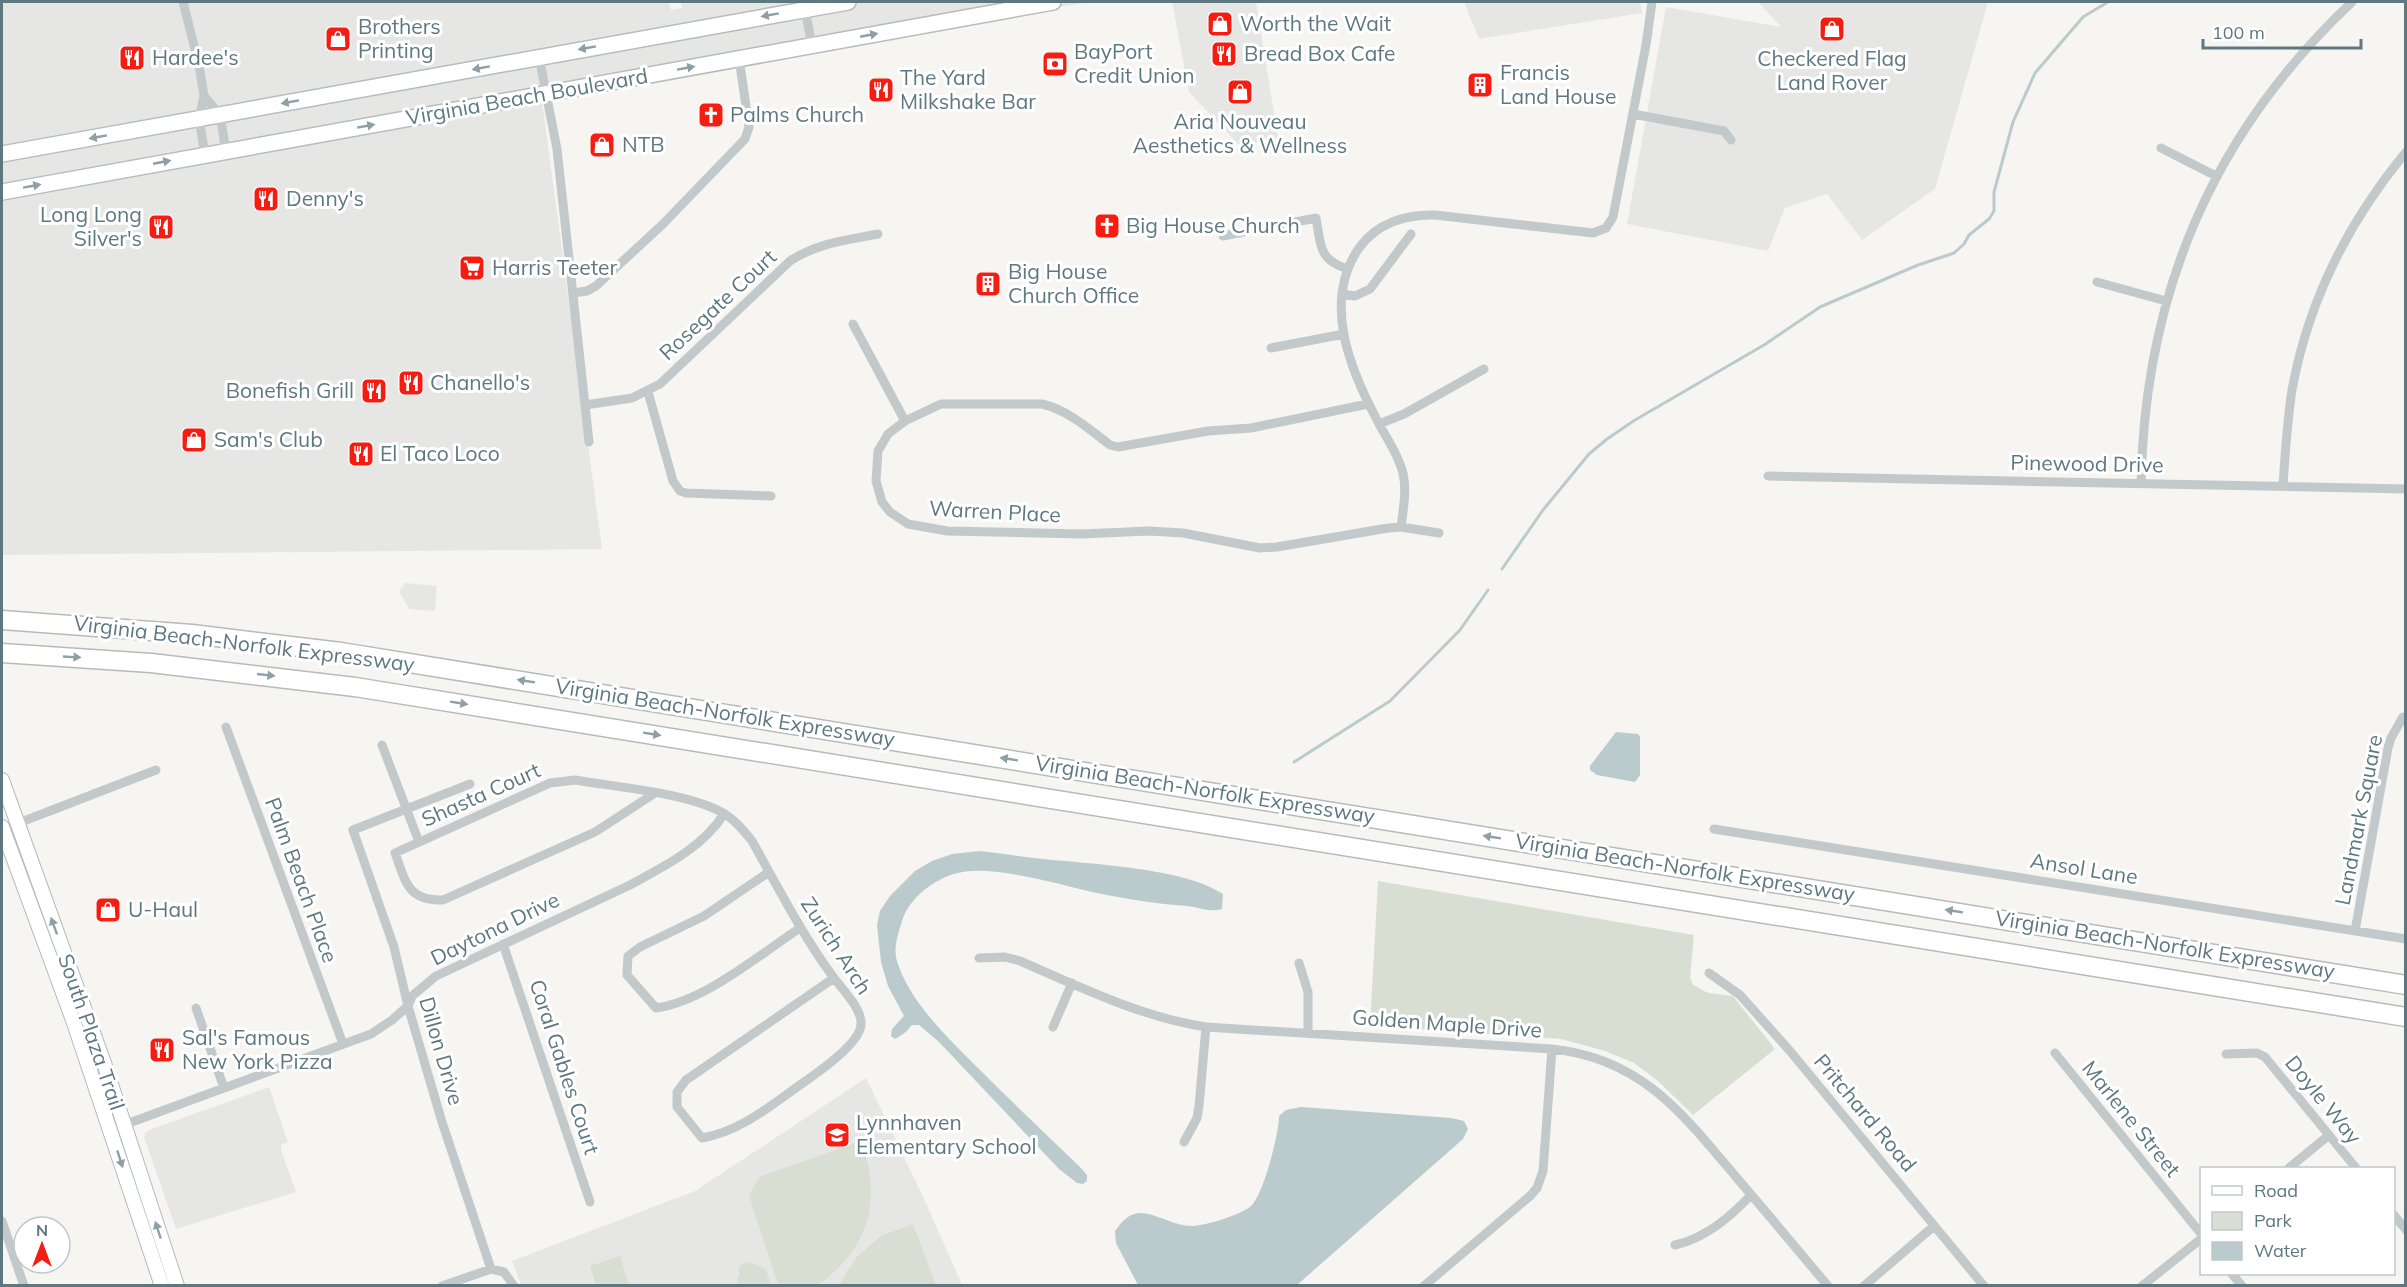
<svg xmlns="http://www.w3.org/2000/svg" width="2407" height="1287" font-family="Mulish,sans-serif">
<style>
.built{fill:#e6e7e5}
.green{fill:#d9ded2}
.water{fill:#bacacd}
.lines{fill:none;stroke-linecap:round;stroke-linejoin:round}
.stream{stroke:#bacacd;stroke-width:3}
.secondary-casing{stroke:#b2bbbe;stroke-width:16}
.primary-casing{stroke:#b6bcbe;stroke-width:18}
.motorway-casing{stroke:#b5bbbc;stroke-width:21}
.minor{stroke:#c3c9cb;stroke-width:9}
.secondary{stroke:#fff;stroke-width:14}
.primary{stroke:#fff;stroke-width:15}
.motorway{stroke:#fff;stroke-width:18}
.oneway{fill:#8ea0a6}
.labels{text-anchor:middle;stroke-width:6;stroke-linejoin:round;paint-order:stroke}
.poi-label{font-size:21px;fill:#5e7880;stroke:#fff;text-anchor:start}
.street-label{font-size:21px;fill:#5e7880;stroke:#fff}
</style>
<rect width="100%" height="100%" fill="#f6f5f2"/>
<path class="built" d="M2 2H669L671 10 682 8 681 2H1092L540 86 602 549 2 555Z
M1172 2H1256L1278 138 1240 146 1189 92Z
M1464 2H1640L1642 13 1479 39Z
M1758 2H1988L1935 189 1862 240 1827 194 1785 208 1768 251 1627 224 1666 7 1781 27Z
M405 583 437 586 435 611 409 609 399 591Z
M866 1078 926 1203 962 1285H521L512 1261 695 1191Z
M269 1087 288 1142 281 1145V1150L296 1192 176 1229 144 1137 145 1133 149 1130Z"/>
<path class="green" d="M1378 881 1694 935 1690 977 1693 985 1708 993 1733 996 1775 1049 1693 1115 1658 1081 1634 1063 1605 1051 1561 1039 1370 1026Z
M860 1141C879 1183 874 1232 841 1265 833 1273 826 1281 815 1285 804 1287 789 1286 778 1285L749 1195 759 1177Z
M913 1224 936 1285H839L856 1258 881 1236Z
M620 1256 629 1285H596L590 1266Z
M751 1262 766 1270 770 1282 768 1285H738L737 1280 740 1274 738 1269 741 1264Z"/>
<path class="water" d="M1616 732 1638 734 1640 737V775L1635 782 1597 775 1590 770V766Z
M979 851C1000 853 1022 857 1043 859 1091 864 1184 868 1223 894L1222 909C1210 913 1199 907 1187 906 1156 904 1127 899 1097 893 1061 885 992 864 958 873 935 878 909 898 902 921 898 934 893 948 897 961 909 1002 952 1042 982 1072 1014 1104 1047 1135 1080 1167L1087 1175V1181L1083 1184 1077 1183 1059 1169 939 1042 919 1025H912L906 1032 895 1039 891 1036 892 1029 904 1016 888 986 881 962 877 925 880 911 890 896 915 871 932 861 952 854Z
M1301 1107 1451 1118 1464 1121 1468 1129 1463 1139 1297 1285H1138L1116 1243 1115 1231C1121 1223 1127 1214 1140 1213 1156 1213 1176 1227 1193 1226 1208 1225 1239 1215 1250 1207 1263 1197 1279 1134 1279 1116L1286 1110Z"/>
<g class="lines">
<path class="stream" d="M1502 569 1543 510 1589 454 1607 439 1635 420 1764 345 1820 307 1918 265 1954 253 1964 244 1969 235 1989 219 1994 211V192L2013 122 2035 73 2083 17 2108 2
M1294 762 1390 701 1460 630 1488 590"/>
<g class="secondary-casing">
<path id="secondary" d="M2 780 104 1063 177 1286
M2 827 73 1020 162 1286"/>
</g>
<g class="primary-casing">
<path id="primary" d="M2 154 848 2
M2 192 1053 2"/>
</g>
<g class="motorway-casing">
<path id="motorway" d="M2 620 192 634 341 652 2406 985
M2 653 151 663 355 687 2406 1017"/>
</g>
<path class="minor" d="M183 2 199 65 204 96 199 119 205 155
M805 9 812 46
M539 57 557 149 589 442
M204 96 220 115 226 151
M1633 114 1724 131 1731 140
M2161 148 2216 176
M1223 236 1316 218C1321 245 1318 260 1348 269
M2097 282 2166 301
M573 293 587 291 596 286 663 224 745 139 749 127 739 58
M1342 294 1355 296 1370 289 1411 234
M853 324 905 421
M1271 348 1344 334
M648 392 673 481 680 491 686 493 771 496
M1368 404 1251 428 1208 431 1118 447 1110 445C1089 429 1068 410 1042 404H941L905 421 888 434 878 451 876 481 882 502 890 512 908 524 947 531 1082 534 1149 531 1183 533 1260 548 1277 547 1388 528 1401 527 1439 533
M585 405 632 398 660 384 790 261C817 243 847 240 878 234
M1379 424 1404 414 1484 369
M1768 476 2406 489
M2141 483C2145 292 2213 133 2352 2
M2283 486C2285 454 2287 422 2292 390 2308 302 2349 221 2406 152
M1401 527C1403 510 1407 491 1403 473 1398 453 1386 438 1377 420 1350 369 1322 302 1359 248 1377 223 1406 214 1435 215L1593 233 1606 228 1613 217 1646 45 1652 2
M226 727 343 1044
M382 745 419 842
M470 784 353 830 394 947 408 1006 442 1122 491 1269
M655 793 595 832 443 900C408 901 406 883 395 853L550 783 575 780C616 787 691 793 725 814 736 821 744 831 752 841 778 887 802 935 834 978 843 990 862 1009 861 1024 861 1044 813 1076 797 1087 768 1108 738 1132 702 1138L677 1107V1092L686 1080 834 978
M16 824 156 770
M1714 829 2406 939
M769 872 704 916 640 947 628 956 627 975 656 1008C705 1001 759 955 800 928
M2355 931 2388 748 2391 738 2403 717
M503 944 590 1202
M979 958 1005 957 1020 961C1080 987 1141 1017 1206 1027L1552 1049C1641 1058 1683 1114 1736 1177 1767 1213 1797 1249 1828 1286
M1299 963 1308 992V1033
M1709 973 1740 995 1790 1051 1984 1286
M196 1008 224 1088
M1053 1027 1072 983
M2055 1053 2202 1235
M2226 1054 2257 1053 2265 1057 2356 1168
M121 1126 371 1034 392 1020 408 1006 412 996 436 976 630 885C665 866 702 848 724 814
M1184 1142 1197 1118 1199 1106 1206 1027
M2289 1168 2329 1135
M2394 1215 2406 1230
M2 1221 24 1286
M1675 1245C1706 1238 1730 1217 1751 1195
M2232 1274 2242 1286
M442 1286 491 1269 504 1272 514 1286
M1424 1286 1530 1196 1537 1188 1543 1171 1552 1049
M1864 1286 1934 1226
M2142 1286 2202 1238"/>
<use href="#secondary" class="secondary"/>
<use href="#primary" class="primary"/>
<use href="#motorway" class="motorway"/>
</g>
<defs><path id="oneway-solid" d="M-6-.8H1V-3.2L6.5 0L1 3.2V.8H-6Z" transform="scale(1.5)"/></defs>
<g class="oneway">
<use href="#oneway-solid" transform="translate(770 15) rotate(170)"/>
<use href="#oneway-solid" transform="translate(869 35) rotate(-11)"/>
<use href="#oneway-solid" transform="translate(587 48) rotate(170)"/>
<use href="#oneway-solid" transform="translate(481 68) rotate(170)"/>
<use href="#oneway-solid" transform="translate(686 68) rotate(-10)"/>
<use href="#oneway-solid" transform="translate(290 102) rotate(170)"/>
<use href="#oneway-solid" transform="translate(366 126) rotate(-10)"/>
<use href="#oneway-solid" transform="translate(98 137) rotate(170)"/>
<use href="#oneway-solid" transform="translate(162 162) rotate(-11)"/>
<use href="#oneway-solid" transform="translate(32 186) rotate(-10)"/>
<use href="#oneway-solid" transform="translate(72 657) rotate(3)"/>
<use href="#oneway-solid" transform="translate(266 675) rotate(6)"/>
<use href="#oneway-solid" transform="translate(526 681) rotate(-171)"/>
<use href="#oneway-solid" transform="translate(459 703) rotate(9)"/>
<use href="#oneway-solid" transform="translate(652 734) rotate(9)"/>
<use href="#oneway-solid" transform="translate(1009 759) rotate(-171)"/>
<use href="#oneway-solid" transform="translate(1492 837) rotate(-171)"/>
<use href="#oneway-solid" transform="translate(1954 911) rotate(-171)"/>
<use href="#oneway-solid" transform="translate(54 926) rotate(-110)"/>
<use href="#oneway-solid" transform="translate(120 1159) rotate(72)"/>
<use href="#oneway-solid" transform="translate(158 1230) rotate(-108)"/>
</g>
<defs>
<g id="shop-square" transform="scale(1.35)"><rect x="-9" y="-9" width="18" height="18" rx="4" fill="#f51d12" stroke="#fff"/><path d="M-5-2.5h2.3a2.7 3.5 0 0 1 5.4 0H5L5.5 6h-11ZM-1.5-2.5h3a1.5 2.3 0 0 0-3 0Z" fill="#fff"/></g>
<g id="restaurant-square" transform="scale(1.35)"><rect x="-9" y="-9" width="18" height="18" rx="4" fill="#f51d12" stroke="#fff"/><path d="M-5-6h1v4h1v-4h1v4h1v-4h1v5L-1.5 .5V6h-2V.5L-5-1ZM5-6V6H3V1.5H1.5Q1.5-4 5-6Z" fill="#fff"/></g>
<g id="bank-square" transform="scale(1.35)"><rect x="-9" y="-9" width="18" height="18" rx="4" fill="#f51d12" stroke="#fff"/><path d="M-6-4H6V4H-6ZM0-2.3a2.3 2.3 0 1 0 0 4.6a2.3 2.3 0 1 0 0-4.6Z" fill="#fff"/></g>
<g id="building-square" transform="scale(1.35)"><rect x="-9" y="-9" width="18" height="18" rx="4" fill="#f51d12" stroke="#fff"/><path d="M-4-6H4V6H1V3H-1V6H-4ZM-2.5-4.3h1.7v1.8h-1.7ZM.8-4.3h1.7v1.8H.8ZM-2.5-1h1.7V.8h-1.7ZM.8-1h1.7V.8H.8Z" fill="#fff"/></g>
<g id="church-square" transform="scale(1.35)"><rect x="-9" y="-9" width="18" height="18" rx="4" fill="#f51d12" stroke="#fff"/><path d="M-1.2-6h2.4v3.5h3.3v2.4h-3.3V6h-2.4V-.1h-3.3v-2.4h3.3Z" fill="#fff"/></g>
<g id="supermarket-square" transform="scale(1.35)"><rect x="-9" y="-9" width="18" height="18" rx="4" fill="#f51d12" stroke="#fff"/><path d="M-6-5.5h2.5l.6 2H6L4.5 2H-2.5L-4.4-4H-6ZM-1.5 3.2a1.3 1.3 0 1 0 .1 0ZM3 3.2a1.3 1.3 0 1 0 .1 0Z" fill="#fff"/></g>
<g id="school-square" transform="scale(1.35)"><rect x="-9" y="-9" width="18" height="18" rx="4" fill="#f51d12" stroke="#fff"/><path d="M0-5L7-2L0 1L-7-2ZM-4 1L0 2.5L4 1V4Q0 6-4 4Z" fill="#fff"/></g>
</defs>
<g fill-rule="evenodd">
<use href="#shop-square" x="1220" y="24"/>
<use href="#shop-square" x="1832" y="29"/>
<use href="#shop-square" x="338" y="39"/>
<use href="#restaurant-square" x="1224" y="54"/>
<use href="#restaurant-square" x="132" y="58"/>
<use href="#bank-square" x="1055" y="64"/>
<use href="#building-square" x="1480" y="85"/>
<use href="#restaurant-square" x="881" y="90"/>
<use href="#shop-square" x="1240" y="92"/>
<use href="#church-square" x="711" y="115"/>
<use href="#shop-square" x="602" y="145"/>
<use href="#restaurant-square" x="266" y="199"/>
<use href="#church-square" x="1107" y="226"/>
<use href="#restaurant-square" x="161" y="227"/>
<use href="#supermarket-square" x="472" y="268"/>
<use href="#building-square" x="988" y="284"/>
<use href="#restaurant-square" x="411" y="383"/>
<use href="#restaurant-square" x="374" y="391"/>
<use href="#shop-square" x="194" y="440"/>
<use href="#restaurant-square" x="361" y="454"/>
<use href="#shop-square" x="108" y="910"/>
<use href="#restaurant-square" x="162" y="1050"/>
<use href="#school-square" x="837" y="1135"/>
</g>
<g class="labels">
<g class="poi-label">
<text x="1240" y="31">Worth the Wait</text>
<text x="358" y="34">Brothers<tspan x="358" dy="24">Printing</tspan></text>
<text x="1074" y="59">BayPort<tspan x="1074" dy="24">Credit Union</tspan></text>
<text x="1244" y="61">Bread Box Cafe</text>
<text x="152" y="65">Hardee's</text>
<text x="1832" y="66" text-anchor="middle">Checkered Flag<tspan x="1832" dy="24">Land Rover</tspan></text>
<text x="1500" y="80">Francis<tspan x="1500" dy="24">Land House</tspan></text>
<text x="900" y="85">The Yard<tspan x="900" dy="24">Milkshake Bar</tspan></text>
<text x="730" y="122">Palms Church</text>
<text x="1240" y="129" text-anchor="middle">Aria Nouveau<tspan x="1240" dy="24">Aesthetics &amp; Wellness</tspan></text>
<text x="622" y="152">NTB</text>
<text x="286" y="206">Denny's</text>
<text x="142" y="222" text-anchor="end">Long Long<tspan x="142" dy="24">Silver's</tspan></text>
<text x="1126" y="233">Big House Church</text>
<text x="492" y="275">Harris Teeter</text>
<text x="1008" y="279">Big House<tspan x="1008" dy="24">Church Office</tspan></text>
<text x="430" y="390">Chanello's</text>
<text x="354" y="398" text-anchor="end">Bonefish Grill</text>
<text x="214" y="447">Sam's Club</text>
<text x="380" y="461">El Taco Loco</text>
<text x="128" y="917">U-Haul</text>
<text x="182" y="1045">Sal's Famous<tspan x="182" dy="24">New York Pizza</tspan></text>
<text x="856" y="1130">Lynnhaven<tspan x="856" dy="24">Elementary School</tspan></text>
</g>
<g class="street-label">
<text transform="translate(527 97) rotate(-10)" y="7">Virginia Beach Boulevard</text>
<text transform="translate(718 305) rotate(-43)" y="7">Rosegate Court</text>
<text transform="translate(2087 464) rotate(1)" y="7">Pinewood Drive</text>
<text transform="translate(995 512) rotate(3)" y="7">Warren Place</text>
<text transform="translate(244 644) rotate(7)" y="7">Virginia Beach-Norfolk Expressway</text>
<text transform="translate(725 713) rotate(9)" y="7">Virginia Beach-Norfolk Expressway</text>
<text transform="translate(1205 790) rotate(9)" y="7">Virginia Beach-Norfolk Expressway</text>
<text transform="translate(481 795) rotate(-24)" y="7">Shasta Court</text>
<text transform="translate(2359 820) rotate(-79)" y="7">Landmark Square</text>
<text transform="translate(1685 868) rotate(9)" y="7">Virginia Beach-Norfolk Expressway</text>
<text transform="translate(2084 869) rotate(9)" y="7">Ansol Lane</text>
<text transform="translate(301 880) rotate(70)" y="7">Palm Beach Place</text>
<text transform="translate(495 929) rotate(-26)" y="7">Daytona Drive</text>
<text transform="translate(2165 945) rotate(9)" y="7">Virginia Beach-Norfolk Expressway</text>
<text transform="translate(836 946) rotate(57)" y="7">Zurich Arch</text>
<text transform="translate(1447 1024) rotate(4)" y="7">Golden Maple Drive</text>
<text transform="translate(91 1032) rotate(71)" y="7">South Plaza Trail</text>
<text transform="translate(441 1051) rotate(74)" y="7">Dillon Drive</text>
<text transform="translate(564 1067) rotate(72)" y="7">Coral Gables Court</text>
<text transform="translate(2323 1100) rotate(51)" y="7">Doyle Way</text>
<text transform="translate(1865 1113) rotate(50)" y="7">Pritchard Road</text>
<text transform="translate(2131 1119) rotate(51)" y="7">Marlene Street</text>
</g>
</g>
<rect width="2407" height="1287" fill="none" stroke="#5e7880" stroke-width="6"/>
<rect x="2200" y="1167" width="195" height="108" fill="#ffffff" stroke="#bfc9cc" stroke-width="1.5"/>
<rect x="2212" y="1186" width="30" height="9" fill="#ffffff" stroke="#bfc9cc" stroke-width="1.5"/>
<text x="2254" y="1197" font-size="18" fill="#5e7880">Road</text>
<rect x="2212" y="1212" width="30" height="18" fill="#d9ded2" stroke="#bfc9cc" stroke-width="1.5"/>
<text x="2254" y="1227" font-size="18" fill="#5e7880">Park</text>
<rect x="2212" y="1242" width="30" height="18" fill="#bacacd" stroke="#bfc9cc" stroke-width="1.5"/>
<text x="2254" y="1257" font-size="18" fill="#5e7880">Water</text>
<g transform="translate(42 1245)"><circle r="28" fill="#ffffff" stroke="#bfc9cc" stroke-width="1.5"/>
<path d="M0-4.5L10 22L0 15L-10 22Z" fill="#f51d12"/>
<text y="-9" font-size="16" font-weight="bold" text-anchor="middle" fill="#5e7880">N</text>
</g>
<path d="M2203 39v9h158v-9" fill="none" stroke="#5e7880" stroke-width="3"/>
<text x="2212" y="39" font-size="18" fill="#5e7880" stroke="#ffffff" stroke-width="4.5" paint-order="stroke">100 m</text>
</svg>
